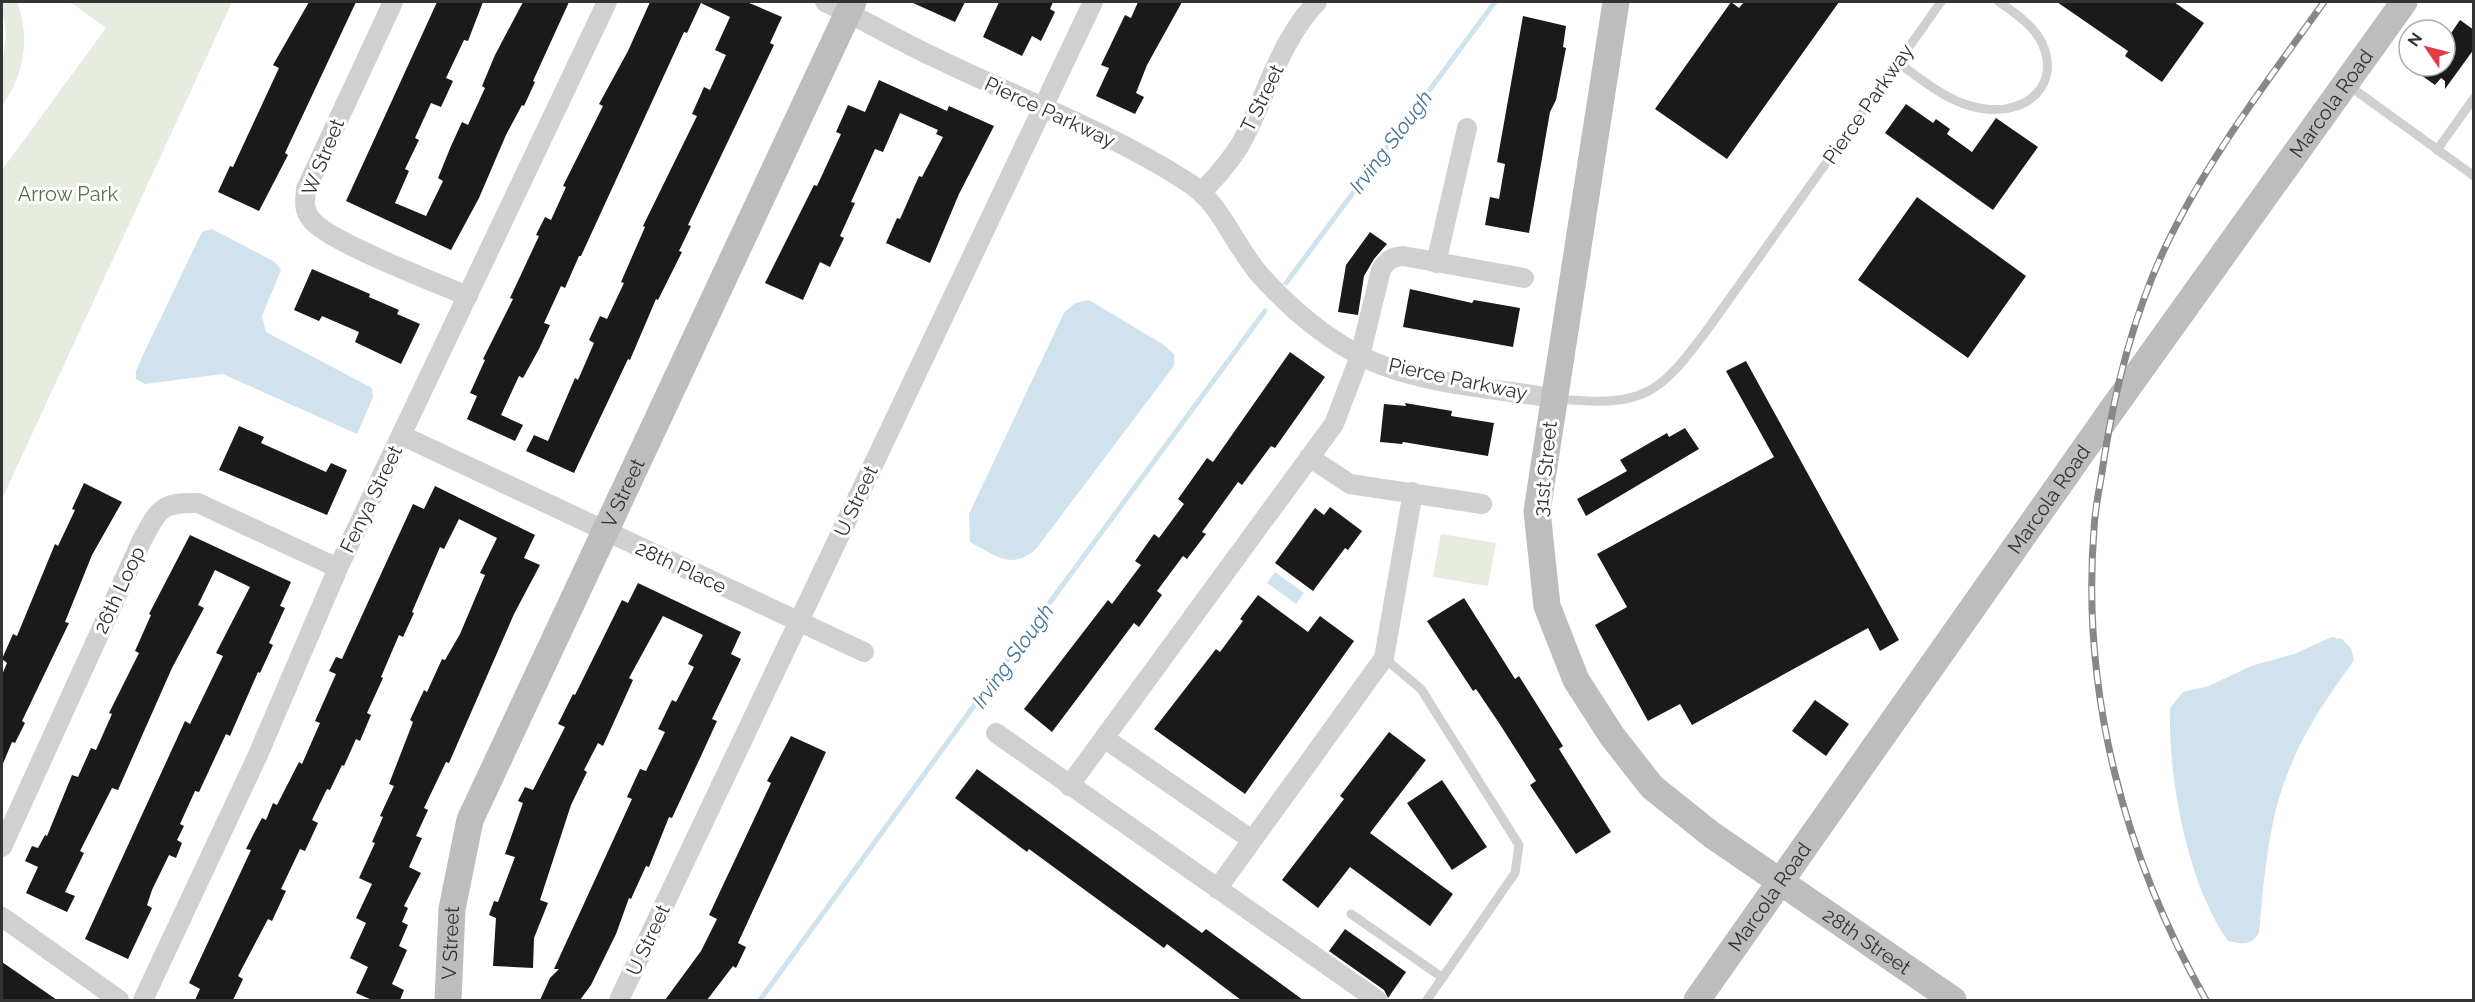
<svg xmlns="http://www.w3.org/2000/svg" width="2475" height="1002" font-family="Raleway,sans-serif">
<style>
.green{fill:#e6ecdf}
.water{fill:#cfe2ee}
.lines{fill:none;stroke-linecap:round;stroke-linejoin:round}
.stream{stroke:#cfe2ee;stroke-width:5}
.building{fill:#1a1a1a}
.lane{stroke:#d0d0d0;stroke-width:9}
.street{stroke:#d0d0d0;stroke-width:20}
.secondary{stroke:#bdbdbd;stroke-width:27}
.rail-casing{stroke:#888;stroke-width:7}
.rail{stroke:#fff;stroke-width:4.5;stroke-dasharray:14;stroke-linecap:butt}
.labels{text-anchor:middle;stroke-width:6;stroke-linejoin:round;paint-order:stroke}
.street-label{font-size:20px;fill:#333;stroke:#fff}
.park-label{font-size:20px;fill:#56703f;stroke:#fff}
.water-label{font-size:21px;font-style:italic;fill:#3f7597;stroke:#fff}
</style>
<rect width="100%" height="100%" fill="#fff"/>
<path class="green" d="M2 2H17C31 37 24 75 2 106V65L6 36Z
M70 2H232L2 499V170L106 28Z
M1441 534 1496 543 1488 586 1433 577Z"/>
<path class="water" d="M212 229 275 262 281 270 262 316 266 332 372 388 373 397 357 434 223 374 145 384 136 379V371L142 357 202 232Z
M1089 300 1164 345 1174 354V366L1036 549C1011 571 995 555 970 542L969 514 1064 313 1075 303Z
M1275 572 1304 593 1296 604 1267 583Z
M2332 637 2342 639 2351 648 2354 660C2330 694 2304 730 2289 770 2268 820 2264 879 2259 933 2251 946 2242 944 2228 941 2187 883 2168 778 2170 708L2183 692 2209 686 2251 666 2294 654Z"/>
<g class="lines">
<path class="stream" d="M1286 283 1495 2
M760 1000 1008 659 1265 311"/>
</g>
<path class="building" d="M309 2H356L285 153 288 155 259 211 218 192 230 166 233 167 279 68 273 65Z
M437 2H483L468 41 464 40 446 78 453 81 441 107 431 103 415 138 419 140 405 169 409 171 395 203 426 216 443 181 438 178 451 146 462 122 468 125 485 88 482 86 495 55 523 2H569L533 81 535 82 524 106 522 105 506 135 479 198 451 250 346 201Z
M650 2H747L782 17 770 43 774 45 688 225 691 226 679 251 682 252 658 300 656 299 630 360 628 359 574 473 526 451 534 435 548 441 575 378 578 380 594 343 589 340 600 316 607 319 624 283 621 282 645 227 643 226 697 116 692 114 704 87 710 90 726 55 715 50 730 17 701 3 687 33 684 32 581 256H579L565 288 561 286 544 323 550 325 539 349 523 378 519 376 501 415 523 425 515 441 467 419 477 396 470 393 485 360 483 359 513 299 510 298 539 236 536 235 545 217 551 220 566 187 563 186 603 106 599 104 628 51Z
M911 2H965L955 22Z
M999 2H1053L1050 9 1055 12 1041 41 1032 36 1022 56 983 37Z
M1138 2H1182L1147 65 1136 93 1144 97 1135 114 1096 96 1109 68 1101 65 1125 15 1131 18Z
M1731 2 1739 8 1744 2H1839L1727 159 1655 109Z
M2057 2H2174L2204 23 2162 82 2125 56 2128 51Z
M1523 16 1566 26 1563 47 1566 48 1556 100 1550 112 1529 233 1485 225 1490 197 1499 199 1505 164 1497 162Z
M2460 20 2474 30V49L2445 89V81L2441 78 2435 85 2421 75 2426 68 2424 66H2445V42Z
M879 80 947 111 949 106 994 126 959 194 930 263 886 243 897 218 900 219 919 176 922 177 943 137 936 134 938 130 900 113 883 152 875 149 851 202 855 203 840 236 844 238 830 267 820 262 803 300 765 283 814 185 817 186 841 134 836 132 848 105 865 112Z
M1906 104 1933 123 1936 119 1950 129 1947 134 1972 152 1996 118 2038 147 1993 210 1885 133Z
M1917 197 2026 276 1968 358 1858 280Z
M1370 232 1387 244 1374 259 1364 276 1358 315 1338 312 1346 265Z
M312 269 370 294 369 297 399 310 397 314 420 324 401 364 355 342 359 332 322 316 319 321 294 310Z
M1410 289 1472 303 1474 300 1520 308 1513 347 1403 327Z
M1290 352 1325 377 1275 448 1271 446 1242 485 1238 482 1202 532 1206 534 1187 559 1183 556 1157 591 1162 595 1139 627 1134 623 1052 732 1024 709 1108 600 1112 604 1141 565 1135 561 1154 534 1159 538 1184 504 1178 499 1207 458 1213 462Z
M1746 361 1899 640 1880 651 1868 628 1692 725 1680 704 1648 721 1595 625 1627 607 1597 554 1774 457 1726 371Z
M1405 403 1452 411 1451 416 1494 423 1488 456 1403 442 1402 444 1380 442 1384 404 1406 406Z
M239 426 264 437 261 443 326 472 331 463 347 470 327 515 219 470Z
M1685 428 1699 449 1586 516 1577 499 1627 471 1620 460 1667 433 1669 437Z
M84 483 122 502 92 555 65 622 69 623 22 721 25 723 15 743 12 742 2 766V675L7 663 2 659 13 634 17 636 55 544 58 546 75 510 72 509Z
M435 486 535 535 524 558 540 565 514 614 449 763 446 762 424 808 428 810 416 836 422 838 409 867 421 873 404 906 408 908 402 922 408 925 399 946 407 950 392 984 404 990 400 1000H372L356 993 368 967 350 958 366 923 356 918 372 884 359 878 375 843 372 842 383 817 380 816 394 786 389 784 413 722 410 720 424 690 427 692 442 659 445 660 460 634 485 575 480 573 497 538 459 519 444 549 440 547 412 612 414 613 403 637 399 635 381 677 383 678 367 713 371 715 360 741 356 739 344 766 342 765 330 790 327 789 312 820 318 823 305 851 300 849 281 889 286 891 272 921 268 919 238 976 243 979 233 1000H195L200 989 189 983 251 850 246 849 253 835 262 818 266 820 273 803 277 805 299 762 302 764 320 723 315 721 336 674 329 671 336 657 342 659 413 504 424 509Z
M1330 507 1362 531 1348 550 1345 548 1313 591 1275 563 1315 508 1324 515Z
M190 535 291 582 280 606 285 608 269 643 273 645 260 673 258 672 230 736 226 734 199 792 195 791 180 824 184 826 177 840 182 843 176 858 169 855 152 890 147 905 152 908 128 959 85 939 185 721 190 724 223 656 216 653 250 587 215 570 198 605 204 608 172 668 118 790 112 788 80 851 84 853 65 892 75 896 67 912 26 893 38 867 25 861 32 846 38 848 45 835 47 836 72 775 78 777 91 748 96 750 112 714 109 713 139 653 135 651 151 615 149 614Z
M638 583 741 632 731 654 741 659 712 719 717 721 701 756 672 818 669 817 649 867 646 866 631 899 629 898 616 934 591 985 580 1000H540L550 978 559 969H554L632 799 627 797 640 769 646 771 665 732 658 729 672 700 676 702 694 667 688 664 703 635 663 616 629 678 633 680 603 746 598 743 584 770 587 772 571 805 540 900 548 903 534 938 533 968 493 966 496 918 489 915 494 901 498 902 515 857 505 854 523 803 518 801 525 787 533 790 565 727 558 724 573 694 575 695 622 600 628 603Z
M1258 595 1308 632 1320 616 1354 641 1245 794 1154 729 1216 649 1220 652 1243 621 1240 619Z
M1464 598 1515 679 1519 676 1563 746 1559 749 1611 832 1576 854 1530 785 1536 781 1499 723 1476 689 1473 691 1427 621Z
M1815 700 1849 724 1826 756 1792 731Z
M1389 732 1426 760 1370 833 1453 894 1430 926 1350 867 1318 908 1282 880 1344 799 1340 796Z
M791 736 826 752 738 943 746 947 736 968 733 966 707 1000H665L701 951 717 919 709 915 771 783 767 781Z
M977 769 1202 933 1206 929 1303 1000H1241L1167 944 1164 948 1029 849 1027 852 955 798Z
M1442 780 1487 847 1452 870 1407 803Z
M1345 929 1406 972 1388 998 1384 990 1329 951Z
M2 962 57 1000H2Z"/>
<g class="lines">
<path class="lane" d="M1897 62C1924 81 1952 106 1986 109 2027 114 2061 85 2042 43 2034 26 2014 12 1999 2
M2348 85 2474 176
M2437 150 2474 98
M1558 399C1646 407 1659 395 1710 326L1941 2
M1384 658 1421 689 1519 845 1515 873 1427 1000
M1351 914 1443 978"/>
<path class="street" d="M393 2 306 189C305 200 303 209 311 219 326 241 437 283 468 296
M825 2C863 19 899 41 938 59 1020 99 1108 131 1186 181 1223 204 1233 245 1261 276 1289 307 1321 335 1359 355 1414 384 1492 388 1553 398
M1202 192C1216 177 1229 163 1240 145 1266 98 1279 41 1317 2
M1436 263 1467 128
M401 435 864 652
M1309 457 1350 484 1482 504
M996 733 1377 1000
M1104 738 1252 840
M1069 786 1334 424 1360 356 1381 270C1387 260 1392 257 1403 256L1524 278
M2 847 142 540C159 509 161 502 198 503L338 568
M1217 889 1384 658 1413 492
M2 917 119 1000
M143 1000 257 757 338 568 607 2
M619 1000 1093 2"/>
<g class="secondary">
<path id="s1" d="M1616 2 1537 511 1547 606 1576 680 1612 736 1652 787 1712 835 1953 1000"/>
<path id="s2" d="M448 1000 452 909 470 820 853 2"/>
<path id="s3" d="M1697 1000 2111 411 2404 2"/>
</g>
<g class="rail-casing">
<path id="rail" d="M2206 1000C2125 858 2081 694 2094 529 2095 506 2101 482 2104 459 2115 388 2133 318 2163 252 2205 162 2267 82 2324 2"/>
</g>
<use href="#rail" class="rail"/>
</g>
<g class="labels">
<g class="street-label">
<text transform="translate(1262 98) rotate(-64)" y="7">T Street</text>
<text transform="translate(1868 104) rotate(-55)" y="7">Pierce Parkway</text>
<text dy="7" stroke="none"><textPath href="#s3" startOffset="1098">Marcola Road</textPath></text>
<text transform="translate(1050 112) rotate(25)" y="7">Pierce Parkway</text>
<text transform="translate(323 157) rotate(-68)" y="7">W Street</text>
<text transform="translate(1458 379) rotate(12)" y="7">Pierce Parkway</text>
<text transform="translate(1545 469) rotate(-84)" y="7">31st Street</text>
<text dy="7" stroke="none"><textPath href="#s2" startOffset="543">V Street</textPath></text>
<text transform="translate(371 499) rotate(-64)" y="7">Fenya Street</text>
<text dy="7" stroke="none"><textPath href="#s3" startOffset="612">Marcola Road</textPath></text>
<text transform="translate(856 501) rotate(-65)" y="7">U Street</text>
<text transform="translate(681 567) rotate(25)" y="7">28th Place</text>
<text transform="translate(119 590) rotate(-65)" y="7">26th Loop</text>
<text dy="7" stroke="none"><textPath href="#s3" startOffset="126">Marcola Road</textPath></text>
<text transform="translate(648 940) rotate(-65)" y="7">U Street</text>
<text dy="7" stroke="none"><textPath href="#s1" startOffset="1086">28th Street</textPath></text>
<text dy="7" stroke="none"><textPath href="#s2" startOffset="57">V Street</textPath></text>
</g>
<g class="park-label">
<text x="68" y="201">Arrow Park</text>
</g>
<g class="water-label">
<text transform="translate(1391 142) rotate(-53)" y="7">Irving Slough</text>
<text transform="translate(1013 656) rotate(-54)" y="7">Irving Slough</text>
</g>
</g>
<rect width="2475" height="1002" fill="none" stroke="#333333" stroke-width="6"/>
<g transform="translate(2427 48) rotate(305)"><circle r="28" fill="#ffffff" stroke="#adadad" stroke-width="1.5"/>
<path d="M0-4.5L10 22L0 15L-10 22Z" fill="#e63946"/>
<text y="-9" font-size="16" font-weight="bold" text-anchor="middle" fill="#333333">N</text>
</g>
</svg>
